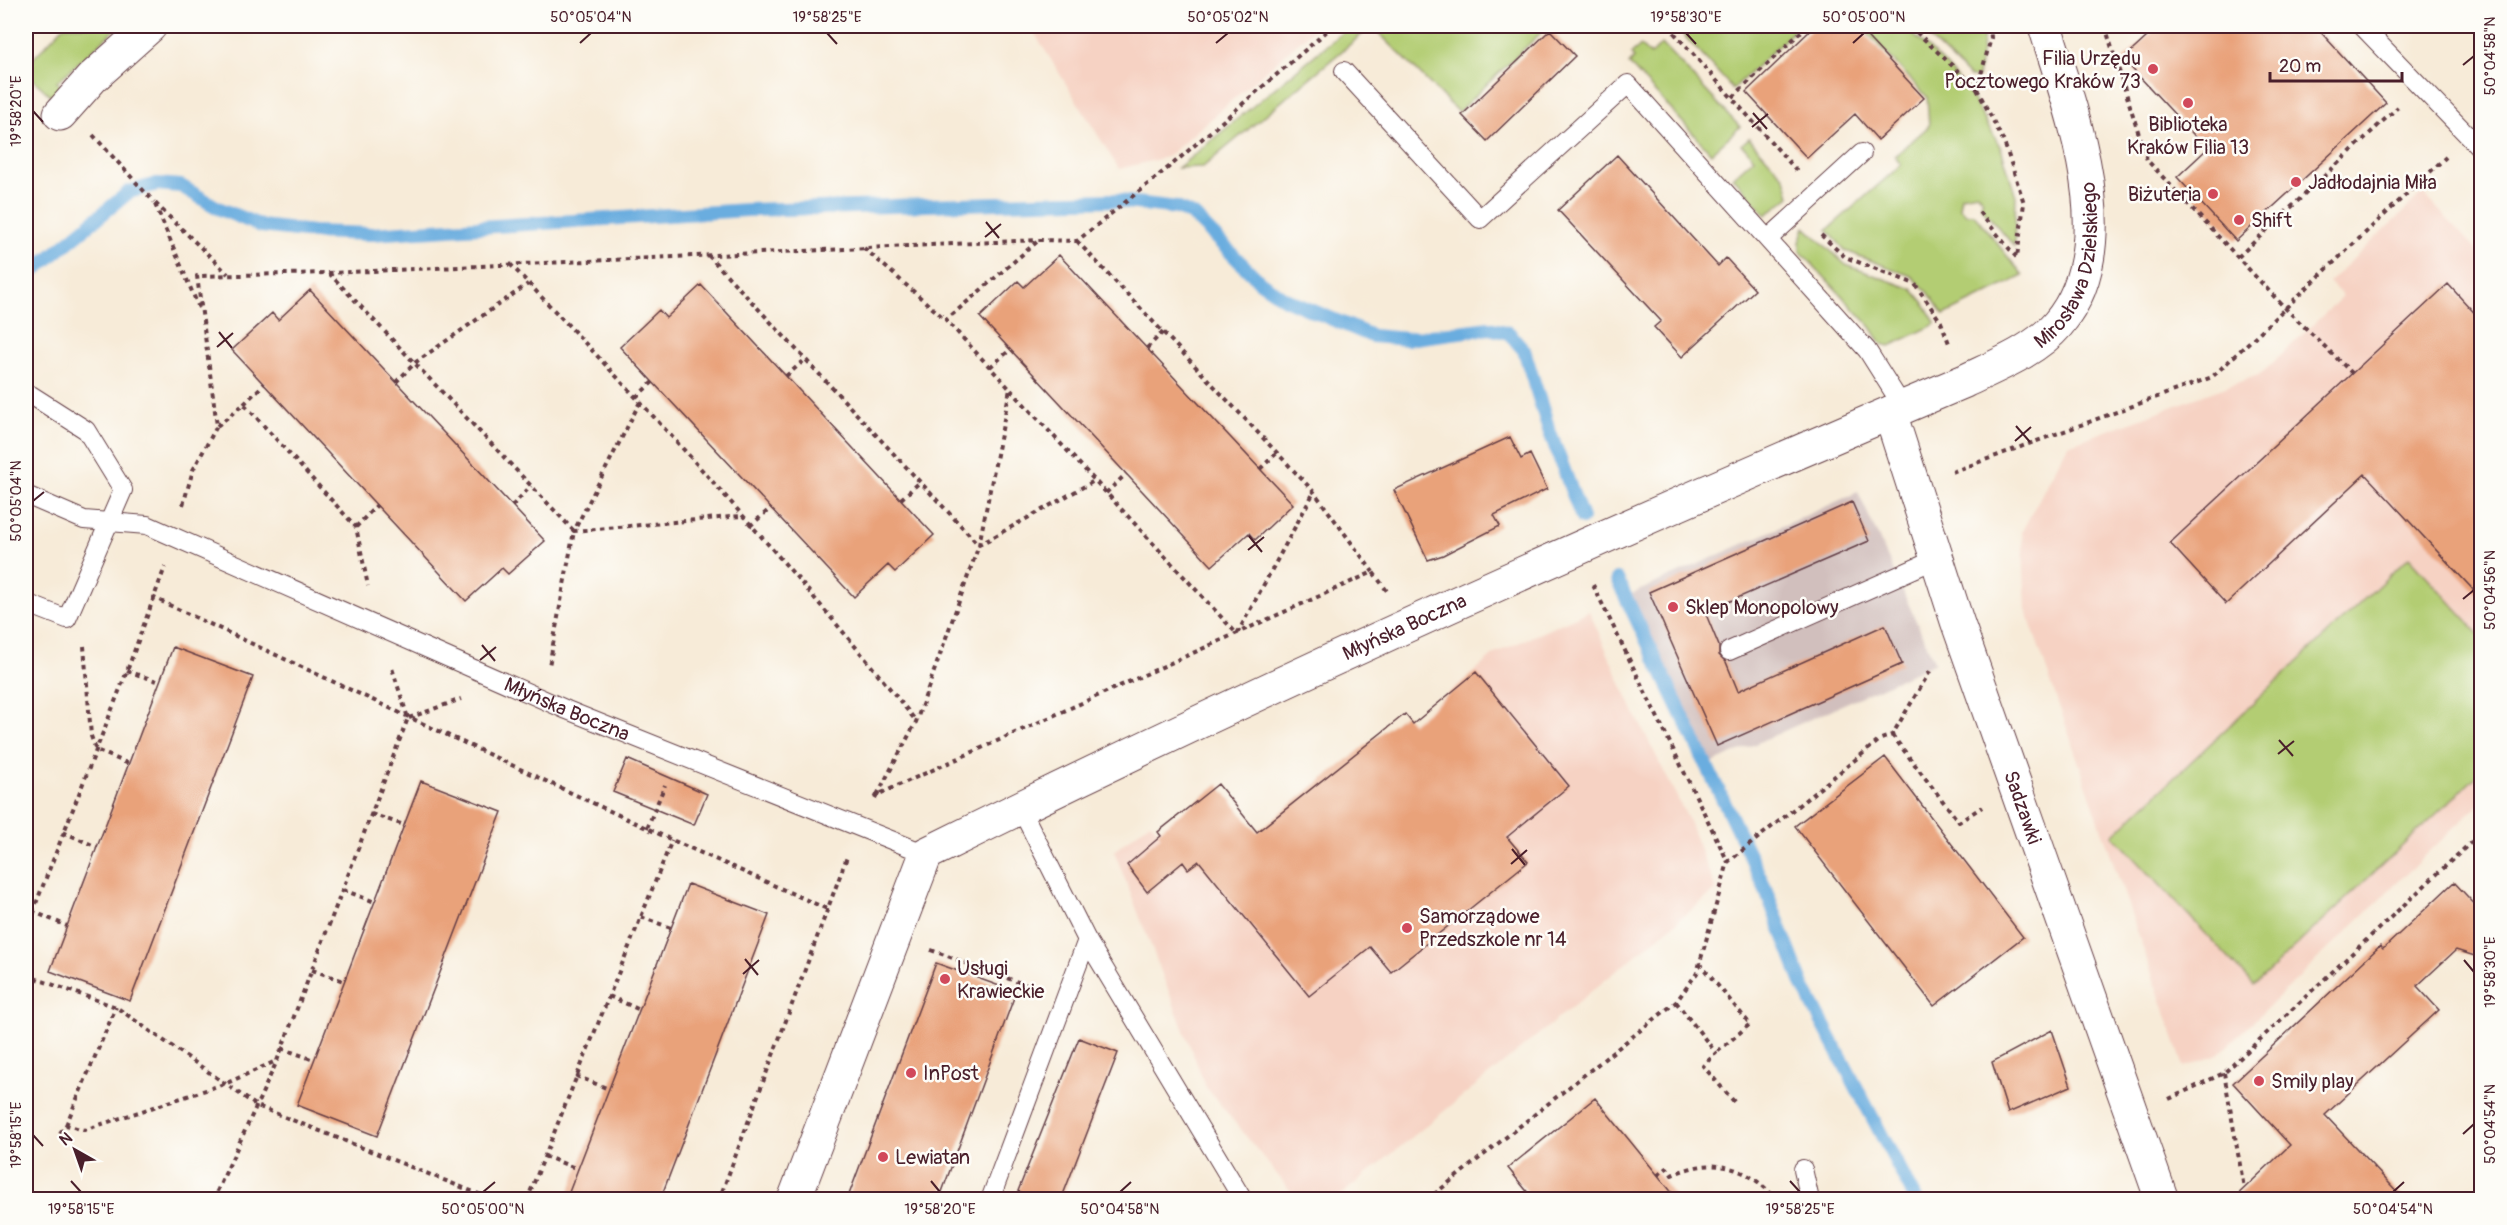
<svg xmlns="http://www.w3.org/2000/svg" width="2507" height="1225" font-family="Pangolin,sans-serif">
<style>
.built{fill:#f6d2c3}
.industrial{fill:#d1bfbd}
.green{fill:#b3cd73;stroke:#7e764f;stroke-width:1.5}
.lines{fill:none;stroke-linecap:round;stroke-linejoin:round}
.stream{stroke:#6baddf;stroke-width:14}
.building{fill:#e9a27a}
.lane-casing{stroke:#643e45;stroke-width:20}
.street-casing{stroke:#643e45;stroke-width:35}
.path{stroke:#643e45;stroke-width:4;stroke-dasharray:4.5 4.5;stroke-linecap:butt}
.lane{stroke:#fff;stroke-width:18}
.street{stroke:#fff;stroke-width:33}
.ticks{fill:none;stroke:#4a1f2b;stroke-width:2}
.poi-dot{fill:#d1495b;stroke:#fdfcf7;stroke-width:2}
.labels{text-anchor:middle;stroke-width:5;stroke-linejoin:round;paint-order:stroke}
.poi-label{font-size:20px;fill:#4a1f2b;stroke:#fdfcf7;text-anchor:start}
.street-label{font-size:20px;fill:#4a1f2b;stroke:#fdfcf7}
.neatline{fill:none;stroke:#4a1f2b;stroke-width:2}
.ticks-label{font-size:15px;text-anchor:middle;fill:#4a1f2b}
</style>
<rect width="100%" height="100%" fill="#fdfcf7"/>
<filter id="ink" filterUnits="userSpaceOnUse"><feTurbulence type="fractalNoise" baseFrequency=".0167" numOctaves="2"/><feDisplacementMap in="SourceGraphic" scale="12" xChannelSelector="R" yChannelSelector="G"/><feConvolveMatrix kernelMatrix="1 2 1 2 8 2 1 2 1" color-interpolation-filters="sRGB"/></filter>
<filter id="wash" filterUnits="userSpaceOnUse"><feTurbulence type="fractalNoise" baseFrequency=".008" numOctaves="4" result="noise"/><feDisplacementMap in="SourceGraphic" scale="24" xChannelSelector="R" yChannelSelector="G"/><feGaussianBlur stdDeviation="1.35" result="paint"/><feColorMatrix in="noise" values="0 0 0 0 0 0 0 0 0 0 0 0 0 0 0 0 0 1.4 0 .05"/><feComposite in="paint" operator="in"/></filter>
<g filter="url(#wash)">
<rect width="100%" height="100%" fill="#f7ebd8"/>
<path class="built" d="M1030 26H1317L1167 157 1119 169Z
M2423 193 2481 255V802L2218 1055 2184 1067 2026 610 2022 531 2068 445 2261 374 2343 296 2329 282Z
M1589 611 1632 708 1688 819 1716 890 1336 1199H1297L1206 1087 1114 851 1150 822 1158 831 1218 784 1267 845 1284 831 1274 818 1317 783 1326 795 1368 761 1360 750 1405 714 1413 723 1496 653Z"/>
<path class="industrial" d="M1858 492 1935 663 1708 765 1632 594Z"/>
<path class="green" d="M64 26H119L57 82 64 90 55 100 26 73V66Z
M1350 26H1548L1458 112 1372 26 1203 167 1178 168Z
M1685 26H1799L1733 89 1680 31Z
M1861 26H1904L1943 62 1968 91 2001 148 2016 196 2014 246 1981 207 1982 199 1977 193 1961 196 1959 207 1966 214H1974L2023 276 1944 315 1928 292 1911 276 1846 251 1827 230 1901 165 1895 156 1929 126 1927 97Z
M1917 26H1985L1978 77H1970Z
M1662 44 1740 127 1711 153 1629 64 1634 58 1631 54 1641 46 1650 55Z
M1749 138 1785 178 1790 196 1766 215 1733 177 1754 158 1742 144Z
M1805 227 1846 265 1912 289 1923 302 1936 324 1890 346 1882 344 1871 327 1800 251V242Z
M2409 557 2481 636V772L2254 985 2113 835Z"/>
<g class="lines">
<path class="stream" d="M26 277 129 192 157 184 181 186 218 208 261 226 313 232 371 234 747 210 1111 200 1177 208 1194 216 1260 282 1285 299 1372 336 1407 339 1489 328 1509 333 1524 350 1549 430 1582 518
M1617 579 1763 883 1803 986 1916 1200"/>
</g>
<g id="blocks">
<path class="building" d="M1815 26H1857L1924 98 1878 140 1855 114 1807 158 1746 92Z
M2159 26H2315L2386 103 2236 241 2177 177 2207 149 2123 59Z
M1550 30 1575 56 1487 141 1462 115Z
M1617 155 1718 266 1726 258 1755 290 1682 357 1654 327 1661 321 1558 210Z
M1059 255 1293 504 1255 540 1249 533 1212 566 980 317 1018 281 1024 287Z
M2448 284 2481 320V598L2365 474 2226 604 2170 543Z
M701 285 934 535 895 572 888 565 854 597 620 347 659 310 666 318Z
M310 290 545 541 508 574 502 568 466 601 232 350 272 313 278 320Z
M1510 437 1521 459 1530 454 1547 489 1494 515 1500 526 1443 555 1428 560 1394 490Z
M1852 502 1869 541 1705 612 1719 646V655L1726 662 1738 691 1885 625 1902 664 1717 746 1649 592Z
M173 647 253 677 130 1001 50 971Z
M1476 672 1569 786 1507 837 1528 862 1391 972 1370 947 1309 996 1199 861 1188 869 1183 862 1147 892 1127 865 1161 836 1158 832 1218 784 1257 832 1405 714 1413 724Z
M1885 757 2023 937 1934 1006 1795 826Z
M627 759 707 794 694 825 613 792Z
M421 781 502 812 377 1136 297 1105Z
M2454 882 2481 911V958L2456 950 2417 986 2439 1010 2325 1115 2405 1200H2232L2290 1145 2233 1083 2380 946 2383 949Z
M688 884 769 915 660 1200H566Z
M936 963 1016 992 939 1200H847Z
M2052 1030 2071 1086 2008 1113 1992 1062Z
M1079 1038 1118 1053 1061 1200H1039L1018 1191Z
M1595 1098 1678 1200H1534L1508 1168Z"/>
</g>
</g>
<g filter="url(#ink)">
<use href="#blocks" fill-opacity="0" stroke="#643e45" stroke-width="1.5"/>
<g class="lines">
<g class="lane-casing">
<g id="lane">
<path d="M2362 26 2482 150"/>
<path d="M1344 71 1480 219 1628 84 1867 350 1903 407"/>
<path d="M1768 239 1862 153"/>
<path d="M26 400 31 395 86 430 123 490 67 619 26 603"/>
<path id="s1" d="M26 495 84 520 147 525 567 710 926 854"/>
<path d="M1729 651 1936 559"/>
<path d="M1020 807 1087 940 1243 1200"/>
<path d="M1803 1169 1810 1200"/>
<path d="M990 1200 1087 940"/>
</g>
</g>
<g class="street-casing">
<g id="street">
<path d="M60 114 92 78 150 26"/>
<path id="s2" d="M1890 413 1957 621 2162 1200"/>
<path id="s3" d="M794 1200 926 854C1267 685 1614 529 1965 381 1996 366 2035 351 2058 324 2125 245 2071 112 2045 26"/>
</g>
</g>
<path class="path" d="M1668 26 1797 171
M1910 26 1977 89 1991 38 1990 26
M2105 26 2147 160 2284 307 2352 373
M1977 89 2004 142 2024 203 2017 258 1979 212
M1733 97 1807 26
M93 135 154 202
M1821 235 1845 257 1915 284 1941 322 1950 346
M1077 241 1314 492 1373 572
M864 248 946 320
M708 255 979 545 1094 481
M2238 257 2398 107
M510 264C651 411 789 562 916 721
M329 273 574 531 549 666
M199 308 154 202 228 274
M1147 348 1164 331
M990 367 1010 350
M786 376 806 359
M396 382 416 362 528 284
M1011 390 1237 634 1314 492
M636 397 653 382
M640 402 574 531 741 516
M244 404 264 384
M217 426 244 404 356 527 368 586
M1260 469 1278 452
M1952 472 2212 377 2446 157
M1106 493 1126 474
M901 499 920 482
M183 505 193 470 217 426 197 276 329 273 1039 240 1077 241 1174 163 1333 26
M512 506 531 486
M750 526 771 508
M356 527 377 505
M1593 585 1728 862
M152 597 672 840 827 909
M84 646 91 736 96 750 129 764
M127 671 160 682
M409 718 461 699
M1892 735 1959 822 1982 807
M877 795 916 722 979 545 1010 389 946 320 1039 240
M875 799 877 795 1373 572 1387 591
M371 814 404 825
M647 828 665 785
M63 832 97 847
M343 890 375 902
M32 911 67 926
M641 917 671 928
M26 929 127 671 165 567
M931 950 1034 988
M1699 963 1750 1024 1716 1053
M312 970 344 981
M26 975 116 1007 257 1106 494 1200
M609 996 640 1010
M1676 1002 1716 1053 1703 1066 1737 1105
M281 1048 314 1060
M2224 1073 2244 1188
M576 1076 609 1089
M2169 1099 2224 1073 2482 832
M66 1125 116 1007
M60 1133 66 1125 84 1130 227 1083 276 1061
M544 1156 578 1169
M1658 1175 1667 1168 1672 1175C1711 1157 1746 1165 1774 1197
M213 1200 277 1061 408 718 392 668
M527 1200 672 840
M719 1200 847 857
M1427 1200 1676 1002 1697 973 1728 862 1881 739 1892 735 1932 668"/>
<use href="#lane" class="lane"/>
<use href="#street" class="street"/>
</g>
</g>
<path class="ticks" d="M827 33 837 44M1686 33 1696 44M580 43 591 33M1216 43 1228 33M1853 43 1864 33M2463 65 2474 56M33 111 43 122M1753 113 1767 129M1752 127 1768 114M986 222 999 238M985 237 1001 224M219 332 232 348M217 347 233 333M2016 426 2030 442M2015 441 2031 427M33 501 44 492M1249 536 1262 552M1248 550 1264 537M2463 599 2474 590M482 645 495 661M480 660 496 647M2279 740 2293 756M2278 754 2294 741M1512 849 1525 865M1511 864 1527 850M745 959 758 975M2464 960 2474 972M743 974 759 960M2463 1134 2474 1124M33 1135 43 1146M71 1181 81 1192M931 1181 940 1192M1790 1181 1800 1192M483 1192 495 1182M1120 1192 1131 1182M2393 1192 2404 1182"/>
<g class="poi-dot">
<circle cx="2153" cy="69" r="6"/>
<circle cx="2188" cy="103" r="6"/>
<circle cx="2296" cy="182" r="6"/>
<circle cx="2213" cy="194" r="6"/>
<circle cx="2239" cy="220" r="6"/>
<circle cx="1673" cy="607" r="6"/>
<circle cx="1407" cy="928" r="6"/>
<circle cx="945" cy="979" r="6"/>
<circle cx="911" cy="1073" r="6"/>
<circle cx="2259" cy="1081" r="6"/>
<circle cx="883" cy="1157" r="6"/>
</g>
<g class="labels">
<g class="poi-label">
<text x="2141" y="65" text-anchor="end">Filia Urzędu<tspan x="2141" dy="23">Pocztowego Kraków 73</tspan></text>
<text x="2188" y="131" text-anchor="middle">Biblioteka<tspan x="2188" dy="23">Kraków Filia 13</tspan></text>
<text x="2308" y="189">Jadłodajnia Miła</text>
<text x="2201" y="201" text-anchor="end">Biżuteria</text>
<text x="2251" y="227">Shift</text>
<text x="1685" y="614">Sklep Monopolowy</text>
<text x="1419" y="923">Samorządowe<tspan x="1419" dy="23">Przedszkole nr 14</tspan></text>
<text x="957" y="975">Usługi<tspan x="957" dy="23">Krawieckie</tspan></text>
<text x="923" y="1080">InPost</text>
<text x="2271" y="1088">Smily play</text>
<text x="895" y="1164">Lewiatan</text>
</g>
<g class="street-label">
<text dy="7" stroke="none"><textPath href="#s3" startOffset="1682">Mirosława Dzielskiego</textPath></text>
<text dy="7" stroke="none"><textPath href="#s3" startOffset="900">Młyńska Boczna</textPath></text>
<text dy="7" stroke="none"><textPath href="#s1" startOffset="585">Młyńska Boczna</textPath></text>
<text dy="7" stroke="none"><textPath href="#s2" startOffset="416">Sadzawki</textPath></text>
</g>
</g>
<rect width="2507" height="1225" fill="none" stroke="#fdfcf7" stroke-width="66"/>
<g transform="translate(75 1150) rotate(320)" stroke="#fdfcf7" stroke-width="4.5" paint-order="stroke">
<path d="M0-4.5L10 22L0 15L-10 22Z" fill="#4a1f2b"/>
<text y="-9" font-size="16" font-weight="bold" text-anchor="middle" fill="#4a1f2b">N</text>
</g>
<path d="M2270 72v9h132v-9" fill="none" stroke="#4a1f2b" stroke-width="3"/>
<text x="2279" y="72" font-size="18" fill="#4a1f2b" stroke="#fdfcf7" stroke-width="4.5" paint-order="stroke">20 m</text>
<rect x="33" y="33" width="2441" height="1159" class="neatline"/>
<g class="ticks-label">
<text x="591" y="22">50°05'04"N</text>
<text x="827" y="22">19°58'25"E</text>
<text x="1228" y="22">50°05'02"N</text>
<text x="1686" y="22">19°58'30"E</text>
<text x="1864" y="22">50°05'00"N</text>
<text transform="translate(2490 56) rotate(-90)" y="5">50°04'58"N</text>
<text transform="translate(16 111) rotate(-90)" y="5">19°58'20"E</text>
<text transform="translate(16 501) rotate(-90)" y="5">50°05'04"N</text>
<text transform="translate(2490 590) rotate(-90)" y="5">50°04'56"N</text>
<text transform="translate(2490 972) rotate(-90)" y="5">19°58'30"E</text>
<text transform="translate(2490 1124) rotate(-90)" y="5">50°04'54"N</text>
<text transform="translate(16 1135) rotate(-90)" y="5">19°58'15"E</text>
<text x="81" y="1214">19°58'15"E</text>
<text x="483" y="1214">50°05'00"N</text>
<text x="940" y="1214">19°58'20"E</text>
<text x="1120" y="1214">50°04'58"N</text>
<text x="1800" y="1214">19°58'25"E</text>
<text x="2393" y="1214">50°04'54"N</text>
</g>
</svg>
